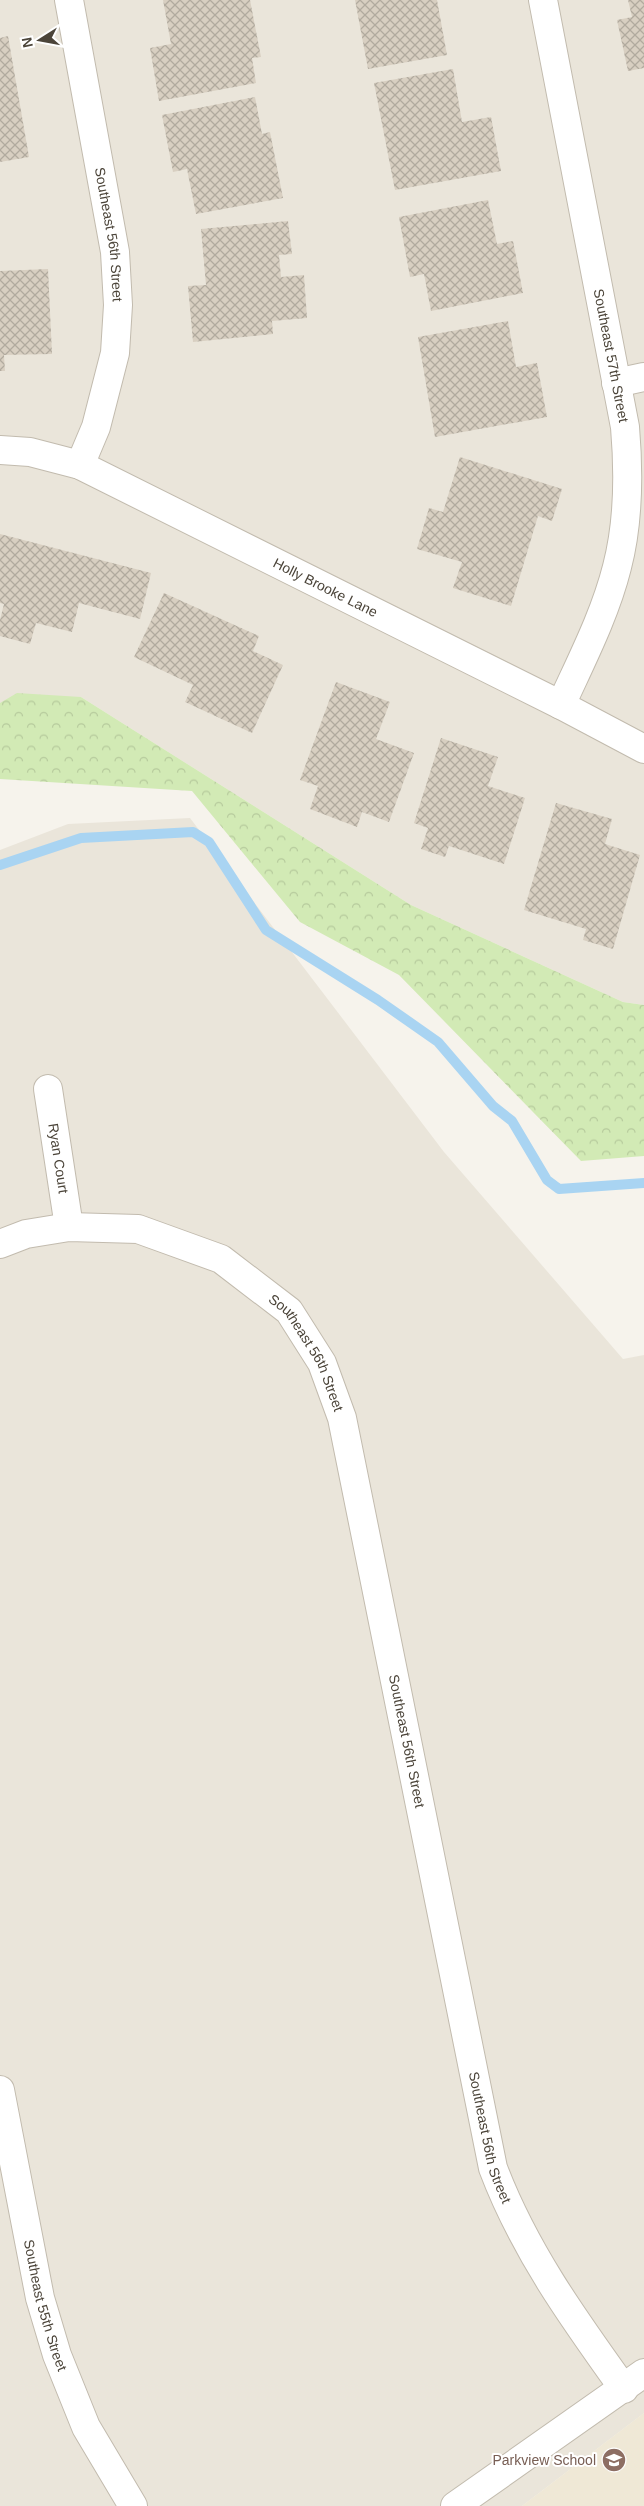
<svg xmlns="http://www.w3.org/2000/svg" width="644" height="2506" font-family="Helvetica,sans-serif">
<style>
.residential{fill:#eae5da}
.education{fill:#efe8d6}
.forest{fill:url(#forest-crowns)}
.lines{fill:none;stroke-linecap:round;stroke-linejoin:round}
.stream{stroke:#a9d4f2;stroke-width:10}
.building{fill:url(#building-cross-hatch)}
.street-casing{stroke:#c2bbae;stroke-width:30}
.street{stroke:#fff;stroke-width:28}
.labels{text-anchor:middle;stroke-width:4;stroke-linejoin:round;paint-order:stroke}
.street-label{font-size:14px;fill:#4b4439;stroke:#fff}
.education-label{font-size:14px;fill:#785e54;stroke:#fff;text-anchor:end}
</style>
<defs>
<pattern id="forest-crowns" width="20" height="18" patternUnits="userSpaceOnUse" patternTransform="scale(1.25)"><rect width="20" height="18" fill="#d2eab5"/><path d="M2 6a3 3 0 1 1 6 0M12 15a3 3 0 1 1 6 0" fill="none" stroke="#b6ca9c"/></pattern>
<pattern id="building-cross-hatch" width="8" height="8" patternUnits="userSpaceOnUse" patternTransform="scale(1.25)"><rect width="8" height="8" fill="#d8cfc1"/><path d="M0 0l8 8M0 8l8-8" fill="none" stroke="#b1aa9e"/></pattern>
</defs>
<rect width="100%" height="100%" fill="#f6f3ec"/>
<path class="residential" d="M0 0H644V1005L623 1002 411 905 81 697 0 703Z
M190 818 444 1152 623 1359 644 1355V2413L522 2506H0V850L68 824Z"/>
<path class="education" d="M644 2413V2506H522Z"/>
<path class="forest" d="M17 693 81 697 411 905 623 1002 644 1005V1156L581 1161 399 975 300 922 192 791 0 779V703Z"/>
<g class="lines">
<path class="stream" d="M0 865 81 838 193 832 209 842 266 930 378 1000 438 1042 493 1106 512 1121 547 1180 559 1189 644 1183"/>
</g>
<path class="building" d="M163 0H250L261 57 252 58 256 83 159 101 150 48 171 44Z
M355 0H437L447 55 368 69Z
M628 0H644V68L628 71 617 20 632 17Z
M8 36 29 157 0 162V38Z
M453 69 462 122 491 117 501 171 395 190 374 83Z
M255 97 262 134 270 132 283 198 196 214 187 169 173 172 162 115Z
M488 200 497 244 513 241 523 293 431 311 424 274 410 277 399 217Z
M288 221 292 254 279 255 281 277 304 275 307 318 272 321 273 334 193 342 188 286 206 285 201 229Z
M48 269 52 354 4 355 5 371H0V271Z
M508 321 516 367 537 363 547 417 435 437 418 337Z
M460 457 562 489 552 521 538 516 511 606 453 588 462 562 417 549 429 508 443 512Z
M0 534 151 573 140 619 79 603 72 632 36 623 30 644 0 636V620L4 604 0 603Z
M164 593 259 636 253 651 283 665 252 733 185 702 193 685 134 657Z
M336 682 390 702 376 739 414 753 389 822 362 812 357 827 310 809 318 786 300 780Z
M441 738 498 757 488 786 525 798 504 864 449 846 445 857 421 849 428 828 414 823Z
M556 803 612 819 605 844 640 855 613 949 583 940 586 929 524 910Z"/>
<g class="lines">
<g class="street-casing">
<g id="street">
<path id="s1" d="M69 0 115 252 118 305 115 353 96 427 80 465"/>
<path id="s2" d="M543 0 625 427C629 474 629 521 617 567 605 615 581 661 561 705"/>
<path d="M616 383 644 377"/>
<path id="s3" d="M0 450 30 452 80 465 561 705 644 749"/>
<path id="s4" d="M48 1089 69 1227"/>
<path id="s5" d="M0 1244 26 1234 69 1227 138 1229 221 1259 289 1311 322 1363 342 1418 493 2168C524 2250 573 2318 624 2389"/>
<path id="s6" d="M0 2090 40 2298 57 2355 86 2427 133 2506"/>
<path d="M455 2506 644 2373"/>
</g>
</g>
<use href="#street" class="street"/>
</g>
<defs>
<g id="school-disc" transform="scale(1.25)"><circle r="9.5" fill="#8d6e63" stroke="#fff"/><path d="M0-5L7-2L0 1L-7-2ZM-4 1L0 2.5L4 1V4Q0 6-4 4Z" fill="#fff"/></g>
</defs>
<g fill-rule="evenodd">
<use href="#school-disc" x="614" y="2460"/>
</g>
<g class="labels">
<g class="street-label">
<text dy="5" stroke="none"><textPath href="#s1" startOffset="238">Southeast 56th Street</textPath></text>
<text dy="5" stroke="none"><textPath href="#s2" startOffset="362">Southeast 57th Street</textPath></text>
<text dy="5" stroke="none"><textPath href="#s3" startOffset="356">Holly Brooke Lane</textPath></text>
<text dy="5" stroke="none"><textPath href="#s4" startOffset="70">Ryan Court</textPath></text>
<text dy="5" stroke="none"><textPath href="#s5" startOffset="359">Southeast 56th Street</textPath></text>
<text dy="5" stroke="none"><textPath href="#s5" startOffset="764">Southeast 56th Street</textPath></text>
<text dy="5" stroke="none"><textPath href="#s5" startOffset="1169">Southeast 56th Street</textPath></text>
<text dy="5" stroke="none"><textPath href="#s6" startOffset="220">Southeast 55th Street</textPath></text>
</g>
<g class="education-label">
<text x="596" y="2465">Parkview School</text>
</g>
</g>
<g transform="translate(40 40) rotate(259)" stroke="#ffffff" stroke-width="4" paint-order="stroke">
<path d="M0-4L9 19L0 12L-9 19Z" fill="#4b4439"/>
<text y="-8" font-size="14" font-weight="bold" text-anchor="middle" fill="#4b4439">N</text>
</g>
</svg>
